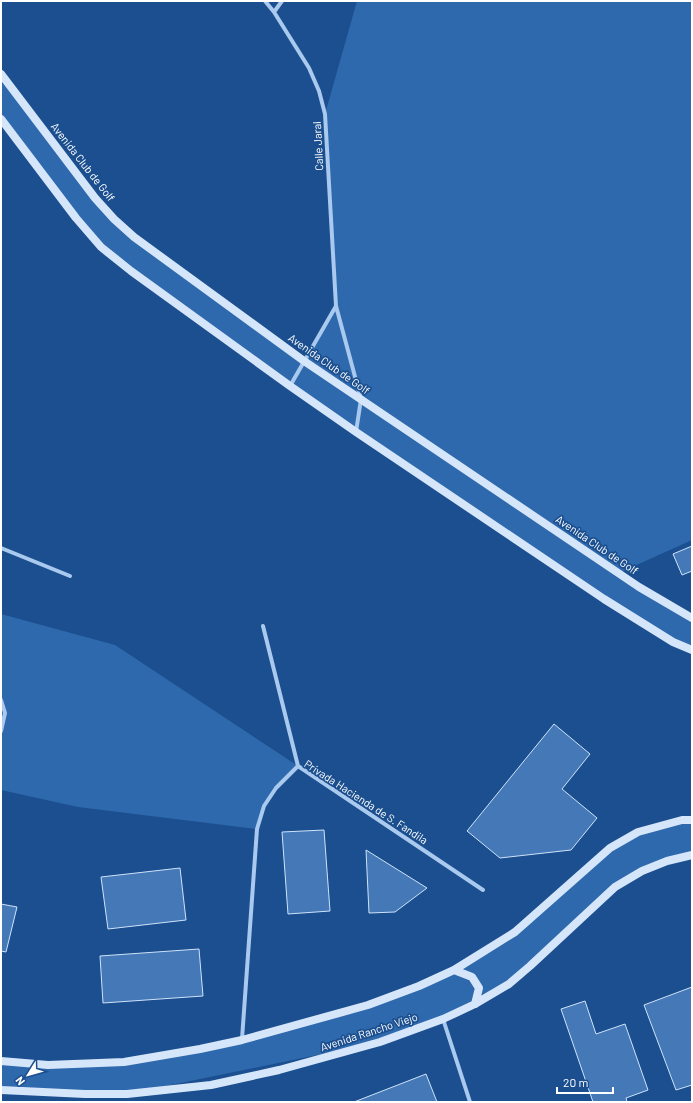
<svg xmlns="http://www.w3.org/2000/svg" width="693" height="1103" font-family="Barlow,sans-serif">
<style>
.green{fill:#2e69ad}
.building{fill:#4478b7;stroke:#cfe3fa}
.lines{fill:none;stroke-linecap:round;stroke-linejoin:round}
.street{stroke:#a9c9ee;stroke-width:4}
.secondary{stroke:#d6e6fa;stroke-width:8}
.labels{text-anchor:middle;stroke-width:3.5;stroke-linejoin:round;paint-order:stroke}
.street-label{font-size:11px;fill:#fff;stroke:#1b4f8f}
</style>
<rect width="100%" height="100%" fill="#1b4f8f"/>
<path class="green" d="M357 1H692V540L619 573 692 618V650L673 642 356 432 101 247 1 116V74L114 219 304 361 336 306 325 114Z
M1 614 115 645 298 766 276 788 264 806 257 829 78 807 1 790Z
M692 819V854L667 861 615 887 509 984 475 1004 380 1042 127 1094 1 1090V1061L124 1062 242 1040 419 986 515 932 610 848 638 832Z"/>
<path class="building" d="M692 546V571L682 575 673 554Z
M554 724 590 754 562 789 597 818 571 850 500 858 467 831Z
M324 830 330 911 288 914 282 832Z
M366 850 427 888 395 912 369 913Z
M180 868 186 920 108 929 101 877Z
M1 904 17 907 6 952 1 951Z
M199 949 203 996 103 1003 100 956Z
M692 987V1085L676 1090 644 1005Z
M585 1001 596 1034 625 1024 648 1090 626 1098 627 1102H593L561 1009Z
M426 1074 437 1102H354Z"/>
<g class="lines">
<path class="street" d="M265 1 274 12 309 68 319 91 325 114 336 306 361 399 356 432
M274 12 282 1
M290 386 336 306
M1 548 70 576
M263 626 298 766
M1 700 5 713 1 731
M298 766 483 890
M443 1019 470 1102
M242 1039 257 829 264 806 276 788 298 766"/>
<path class="secondary" d="M1 74 95 198 114 219 134 237 304 361 639 587 692 618
M1 119 76 218 101 247 131 271 290 386 356 432 604 599 673 642 692 650
M454 970 472 977 479 988 475 1004
M1 1061 48 1065 124 1062 200 1049 242 1040 368 1005 419 986 454 970 515 932 610 848 638 832 682 820H692
M1 1090 85 1094H127L211 1085 279 1070 380 1042 443 1019 475 1004 509 984 530 966 615 887 642 871 667 861 692 855"/>
</g>
<g class="labels">
<g class="street-label">
<text transform="translate(318 146) rotate(-93)" y="4">Calle Jaral</text>
<text transform="translate(83 162) rotate(52)" y="4">Avenida Club de Golf</text>
<text transform="translate(329 364) rotate(35)" y="4">Avenida Club de Golf</text>
<text transform="translate(597 545) rotate(34)" y="4">Avenida Club de Golf</text>
<text transform="translate(366 802) rotate(33)" y="4">Privada Hacienda de S. Fandila</text>
<text transform="translate(369 1032) rotate(-18)" y="4">Avenida Rancho Viejo</text>
</g>
</g>
<rect width="693" height="1103" fill="none" stroke="#ffffff" stroke-width="4"/>
<g transform="translate(28 1075) rotate(233)" stroke="#1b4f8f" stroke-width="3" paint-order="stroke">
<path d="M0-3L7 15L0 10L-7 15Z" fill="#ffffff"/>
<text y="-6" font-size="11" font-weight="bold" text-anchor="middle" fill="#ffffff">N</text>
</g>
<path d="M557 1087v6h56v-6" fill="none" stroke="#ffffff" stroke-width="2"/>
<text x="563" y="1087" font-size="12" fill="#ffffff" stroke="#1b4f8f" stroke-width="3" paint-order="stroke">20 m</text>
</svg>
